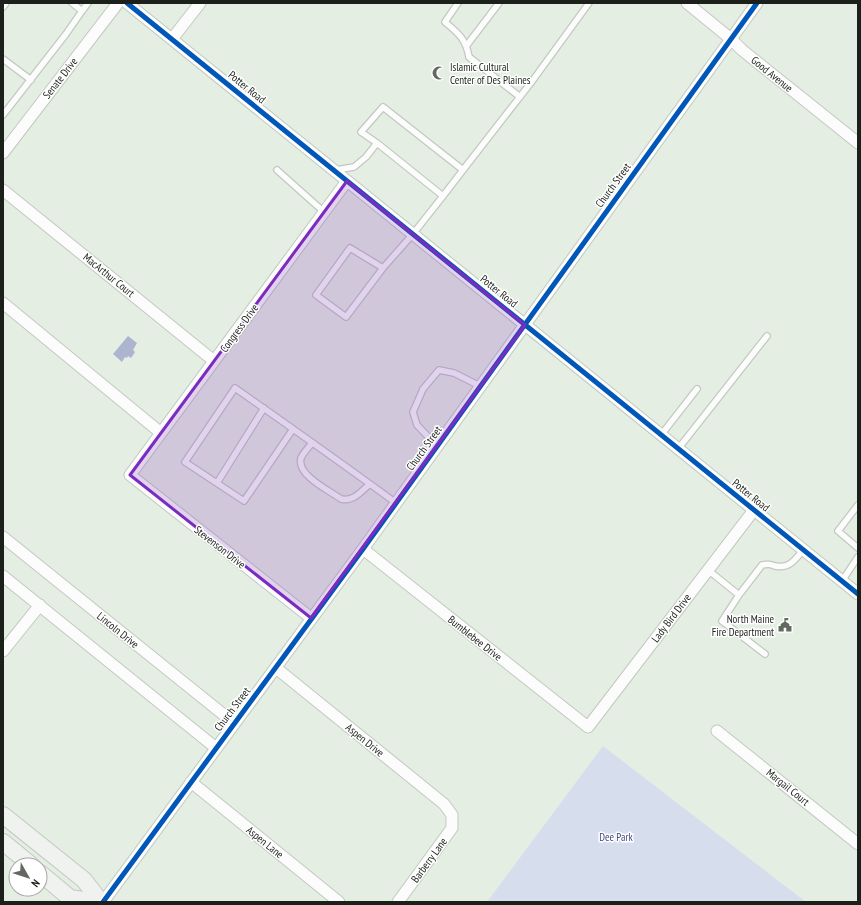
<svg xmlns="http://www.w3.org/2000/svg" width="861" height="905" font-family="'PT Sans Narrow',sans-serif">
<style>
.green{fill:#d6deed}
.water{fill:#acb4cf}
.lines{fill:none;stroke-linecap:round;stroke-linejoin:round}
.lane-casing{stroke:#c2c9c0;stroke-width:8}
.street-casing{stroke:#c2c9c0;stroke-width:13}
.secondary-casing{stroke:#c2c9c0;stroke-width:18}
.lane{stroke:#fbfcfb;stroke-width:5.5}
.street{stroke:#fbfcfb;stroke-width:11}
.secondary{stroke:#eff2ee;stroke-width:16}
.cycleway-casing{stroke:#fff;stroke-width:8}
.cycleway{stroke:#0057b8;stroke-width:5}
.marked{fill:#7b2cbf;fill-opacity:0.2;stroke:#7b2cbf;stroke-width:3;stroke-linejoin:round}
.labels{text-anchor:middle;stroke-width:3;stroke-linejoin:round;paint-order:stroke}
.poi-label{font-size:11px;fill:#1b211a;stroke:#fff;text-anchor:start}
.street-label{font-size:11px;fill:#1b211a;stroke:#fff}
.park-label{font-size:11px;fill:#444a84;stroke:#fff}
</style>
<rect width="100%" height="100%" fill="#e5eee3"/>
<path class="green" d="M603 746 806 902H487Z"/>
<path class="water" d="M128 336 137 343 133 350 135 352 131 358 128 356 127 358 125 357 122 362 113 354Z"/>
<g class="lines">
<g class="lane-casing">
<path id="lane" d="M72 3 82 11 88 3
M458 3 445 22C458 33 466 39 469 57L520 97
M3 7 6 3
M467 45 499 3
M3 59 31 80
M3 115 66 34 82 11
M377 143 361 132 383 107 463 170 443 196
M277 170 324 212
M336 170 354 167 366 157 377 143 443 196 413 234 383 268 346 317 316 295 350 248 383 268
M463 170 533 80 589 3
M293 429 244 501 185 462 235 388C289 426 343 464 396 503
M661 435 697 389
M312 443C309 447 303 453 301 458 296 475 330 491 341 499 354 502 361 491 370 484
M437 446 417 425 413 412 423 389 439 370 454 373 480 386
M678 449 767 336
M217 483 264 408
M858 505 838 531 858 548
M708 570 739 595 722 621 765 654
M842 581 858 557
M739 595 762 565C768 564 770 564 775 566 789 569 795 560 803 550"/>
</g>
<g class="street-casing">
<path id="street" d="M127 3 858 594
M687 3 731 39 742 50 858 143
M172 39 200 3
M3 153 118 3
M3 190 214 361
M3 303 161 433
M3 537 234 723
M363 549 588 727 754 510
M3 576 216 748
M311 618 130 475 347 181
M3 651 40 605
M276 668 444 804 452 815V828L398 902
M717 731 858 844
M191 782 339 902
M103 902 363 549 757 3"/>
</g>
<g class="secondary-casing">
<path id="secondary" d="M3 815 84 880 101 902
M3 842 31 865
M40 873 70 898 96 902"/>
</g>
<use href="#lane" class="lane"/>
<use href="#street" class="street"/>
<use href="#secondary" class="secondary"/>
<g class="cycleway-casing">
<path id="cycleway" d="M127 3 858 594
M103 902 363 549 757 3"/>
</g>
<use href="#cycleway" class="cycleway"/>
</g>
<path class="marked" d="M347 181 525 325 311 618 130 475Z"/>
<defs>
<g id="mosque-bare" transform="scale(1.08)"><path d="M3.5-4.9A6 6 0 1 0 3.5 4.9A5 5 0 1 1 3.5-4.9Z" fill="#626960" stroke="#fff" stroke-width="2.5" paint-order="stroke"/></g>
<g id="civic-bare" transform="scale(1.08)"><path d="M-.6-6.5H3V-4.5H.6V-3L4-1V1h2V6H-6V1h2V-1L-.6-3ZM-1.2 2.5V6h2.4V2.5Z" fill="#626960" stroke="#fff" stroke-width="2.5" paint-order="stroke"/></g>
</defs>
<g fill-rule="evenodd">
<use href="#mosque-bare" x="439" y="73"/>
<use href="#civic-bare" x="785" y="625"/>
</g>
<g class="labels">
<g class="poi-label">
<text x="450" y="71">Islamic Cultural<tspan x="450" dy="13">Center of Des Plaines</tspan></text>
<text x="774" y="623" text-anchor="end">North Maine<tspan x="774" dy="13">Fire Department</tspan></text>
</g>
<g class="street-label">
<text transform="translate(772 74) rotate(39)" y="4">Good Avenue</text>
<text transform="translate(60 78) rotate(-52)" y="4">Senate Drive</text>
<text transform="translate(247 87) rotate(39)" y="4">Potter Road</text>
<text transform="translate(613 185) rotate(-54)" y="4">Church Street</text>
<text transform="translate(109 275) rotate(39)" y="4">MacArthur Court</text>
<text transform="translate(499 291) rotate(39)" y="4">Potter Road</text>
<text transform="translate(239 328) rotate(-54)" y="4">Congress Drive</text>
<text transform="translate(424 448) rotate(-54)" y="4">Church Street</text>
<text transform="translate(751 495) rotate(39)" y="4">Potter Road</text>
<text transform="translate(220 547) rotate(38)" y="4">Stevenson Drive</text>
<text transform="translate(671 618) rotate(-53)" y="4">Lady Bird Drive</text>
<text transform="translate(118 630) rotate(39)" y="4">Lincoln Drive</text>
<text transform="translate(475 638) rotate(38)" y="4">Bumblebee Drive</text>
<text transform="translate(232 709) rotate(-53)" y="4">Church Street</text>
<text transform="translate(365 740) rotate(39)" y="4">Aspen Drive</text>
<text transform="translate(788 787) rotate(39)" y="4">Margail Court</text>
<text transform="translate(265 842) rotate(39)" y="4">Aspen Lane</text>
<text transform="translate(429 860) rotate(-54)" y="4">Barberry Lane</text>
</g>
<g class="park-label">
<text x="616" y="841">Dee Park</text>
</g>
</g>
<rect width="861" height="905" fill="none" stroke="#1b211a" stroke-width="8"/>
<g transform="translate(28 877) rotate(129)"><circle r="19" fill="#ffffff" stroke="#a4a6a3"/>
<path d="M0-3L7 15L0 10L-7 15Z" fill="#626960"/>
<text y="-6" font-size="11" font-weight="bold" text-anchor="middle" fill="#1b211a">N</text>
</g>
</svg>
